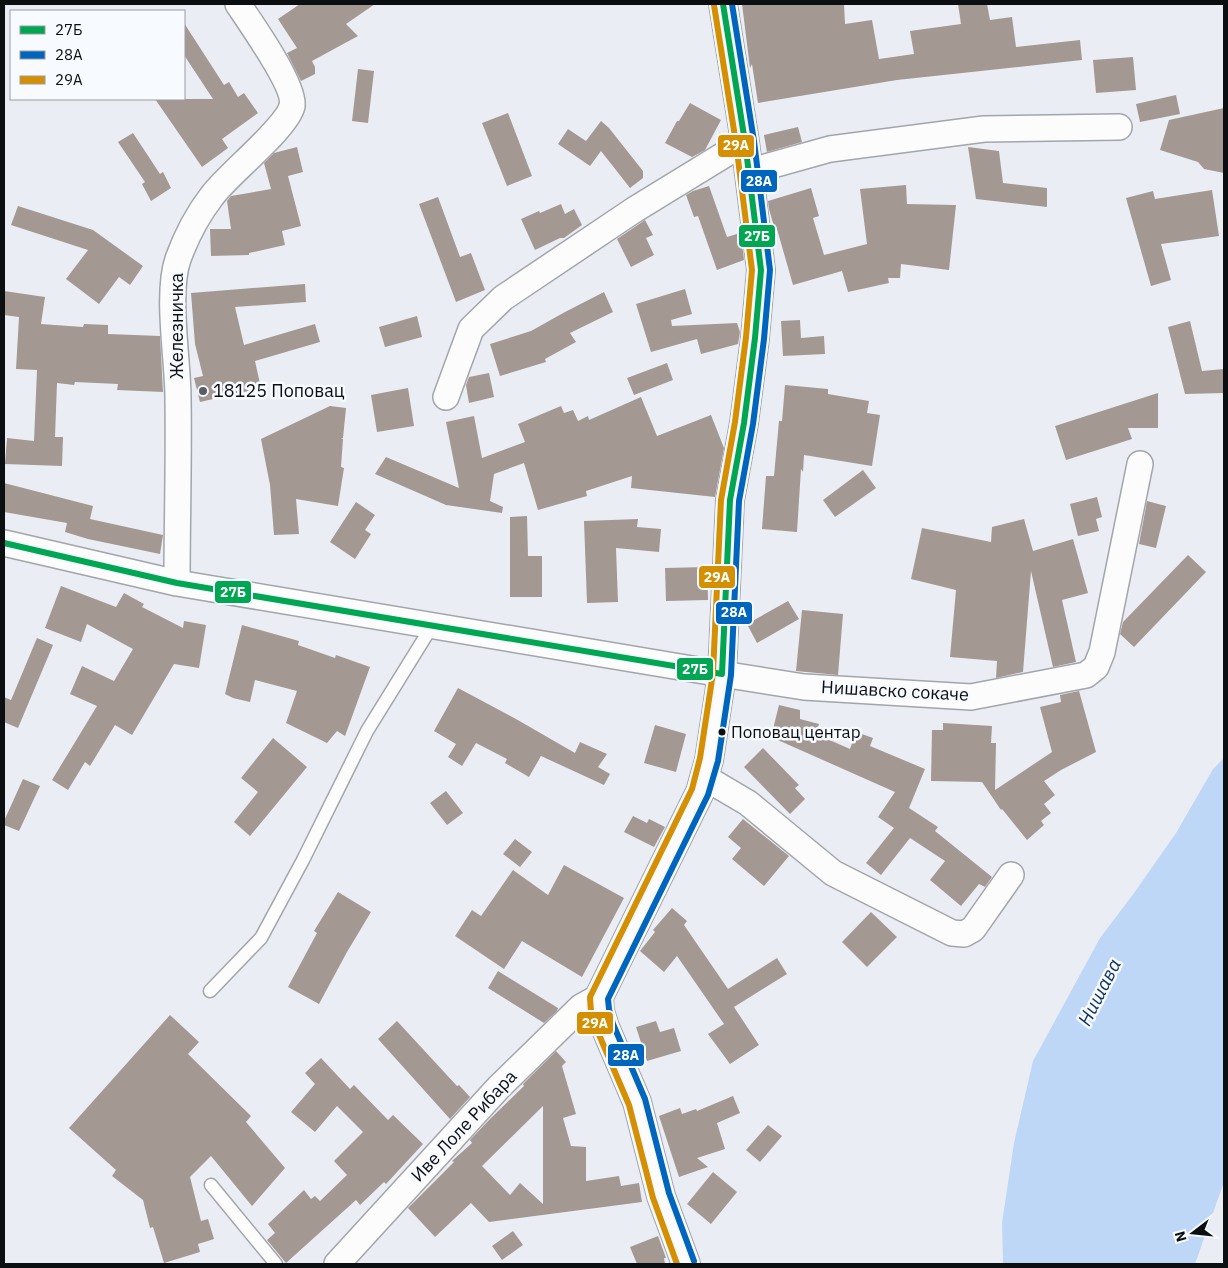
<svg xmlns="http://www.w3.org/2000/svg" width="1228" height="1268" font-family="'IBM Plex Sans',sans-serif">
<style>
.water{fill:#bfd7f6}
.building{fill:#a49892;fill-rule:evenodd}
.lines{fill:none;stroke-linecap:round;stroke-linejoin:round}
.lane-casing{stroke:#a2a5aa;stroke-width:15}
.street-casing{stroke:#a2a5aa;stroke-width:28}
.secondary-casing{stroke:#a2a5aa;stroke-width:30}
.lane{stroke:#fcfcfd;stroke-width:12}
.street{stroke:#fcfcfd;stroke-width:25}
.secondary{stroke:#fcfcfd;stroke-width:28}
.bus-1-casing{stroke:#f7fafe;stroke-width:10}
.bus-2-casing{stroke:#f7fafe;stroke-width:10}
.bus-3-casing{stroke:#f7fafe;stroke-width:10}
.bus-1{stroke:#00a651;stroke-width:6}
.bus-2{stroke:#0065bd;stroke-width:6}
.bus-3{stroke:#d48f03;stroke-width:6}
.poi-dot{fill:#5a5d61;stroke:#f7fafe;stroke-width:2}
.bus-dot{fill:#0c0f12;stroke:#f7fafe;stroke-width:2}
.labels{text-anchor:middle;stroke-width:5;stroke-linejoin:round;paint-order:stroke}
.bus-label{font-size:17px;fill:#0c0f12;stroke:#f7fafe;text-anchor:start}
.street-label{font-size:18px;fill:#0c0f12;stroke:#f7fafe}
.poi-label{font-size:18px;fill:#0c0f12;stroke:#f7fafe;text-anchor:start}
.water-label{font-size:19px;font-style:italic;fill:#0d315c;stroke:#f7fafe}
.line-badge{stroke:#f7fafe;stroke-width:2}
.badge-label{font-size:14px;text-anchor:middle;font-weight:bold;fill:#fff}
</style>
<rect width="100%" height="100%" fill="#eaeef4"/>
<path class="water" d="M1224 758V1182L1195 1264H1003L1002 1223 1014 1143 1033 1061 1100 938 1134 893 1176 833 1213 769Z"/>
<path class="building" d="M300 4H375L346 24 358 36 312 61 315 67V74L301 81 287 53 297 48 278 19Z
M742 4H844L845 24 872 20 879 59 914 54 910 31 961 24 958 4H987L990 20 1012 17 1016 47 1080 40 1082 60 897 80 758 103 752 64 750 68Z
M184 23 224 85 229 82 238 97 244 93 258 113 222 139 228 148 202 167 155 99H213L184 55Z
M1133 57 1136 90 1096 93 1093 60Z
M358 69 374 71 368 123 352 121Z
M1176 95 1180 114 1140 122 1136 104Z
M690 103 721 120 705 150 692 157 665 143 677 121H679Z
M1224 108V173L1204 169 1198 162 1160 150 1169 120Z
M508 113 532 176 507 186 482 123Z
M601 121 609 128 643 171V178L630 188 601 151 590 166 558 144 568 129 586 141Z
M798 127 802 142 767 152 764 135Z
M133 133 160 174 163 172 171 188 151 201 142 184 145 182 118 142Z
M297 147 303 172 288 176 301 226 282 231 285 245 249 253V255L211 256 210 229H231L227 201 231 196 271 189 264 163 274 153Z
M968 147 999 151 1003 183 1047 188V207L976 199Z
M906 185 907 204 956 205 949 270 901 264 900 278H888L889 283 848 292 842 271 793 285 777 229 775 230 769 209 768 201 811 188 819 216 813 218 824 255 867 244 860 189Z
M709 186 727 237 737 234 743 251 744 260 717 270 698 216 694 217 686 195 693 191Z
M1212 190 1219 236 1161 244 1171 280 1151 286 1126 198 1153 191 1155 199Z
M438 197 460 257 471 253 485 290 456 302 419 204Z
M561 204 565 214 574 209 582 225 564 238H560L535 250 521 219 539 211 540 213Z
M18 206 93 230 143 266 130 285 119 277 99 304 66 279 88 250 11 225Z
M645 220 653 235 646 238 654 255 631 267 617 239Z
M305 284 306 302 235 307 244 345 315 324 320 342 255 361 261 388 200 402 194 378 203 376 195 344 191 293Z
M685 289 692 314 671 320 672 326 737 323 740 332 738 344 701 354 697 339 651 352 636 304Z
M4 291 45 297 41 324 83 327 84 324 108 325V334L160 336 163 392 117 390 118 384 75 382 74 385 57 383 55 437H63L62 466 5 464 7 438 34 441 37 370 16 369 19 317 4 315Z
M604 292 613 312 570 333 576 342 545 359 546 362 500 376 490 344 531 331 565 312Z
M417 316 422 337 385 347 379 327Z
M800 320 801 338 824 336 825 354 783 356 781 321Z
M1190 321 1202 371 1224 369V393L1185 394 1168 327Z
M667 363 673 380 634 395 627 378Z
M489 373 494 397 469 403 466 385 469 377Z
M785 385 828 389V394L869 401 867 413 880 415 872 466 804 455 803 472 801 469 797 532 762 529 766 476H774L779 421H782Z
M408 388 414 426 377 432 371 395Z
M1158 393V428H1128L1132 439 1066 460 1055 426Z
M641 397 657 436 711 415 724 448 715 497 631 488 632 476 586 491 587 496 538 510 524 463 494 474 490 501 503 507 502 513 446 505 375 474 386 457 459 488 446 422 474 416 482 458 525 442 518 424 561 406 564 413 573 410 578 421 588 416 589 420Z
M330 406 346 408 343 438 341 439H343L341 467 344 468 338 506 296 499 299 534 274 535 270 485 261 439Z
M863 470 876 488 835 517 823 500Z
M4 483 93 506 90 519 163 535 160 554 88 539 65 532 67 523 4 512Z
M1097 497 1102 517 1096 519 1099 531 1078 536 1070 504Z
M1147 501 1166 506 1156 548 1139 544Z
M356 502 375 515 365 530 371 534 355 559 330 542Z
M527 516 528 556H542V597H510V517Z
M638 519 637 527 661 529 659 552 616 548 618 602 587 603 584 521Z
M1024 519 1033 551 1073 539 1088 593 1062 600 1076 662 1053 667 1031 571 1023 672 996 678 997 661 950 657 956 590 911 579 922 528 991 542 992 527Z
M1188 555 1206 572 1134 647 1120 634 1123 622Z
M707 567 708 600 666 601 665 568Z
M61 586 116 607 124 593 144 604 142 607 183 628 184 621 206 625 199 668 174 664 132 735 115 725 90 766 85 762 68 790 52 780 97 706 70 694 82 666 114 681 133 649 87 624 81 642 45 628Z
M788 601 799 619 757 643 747 624Z
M802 610 843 614 838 675 796 671Z
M242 625 299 641 298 645 335 658 336 655 370 667 345 736 337 731 327 743 286 723 297 691 255 680 250 702 233 698 225 694Z
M37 638 53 645 18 728 4 722V697L11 700Z
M458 688 516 719 575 753 580 742 607 754 598 767 610 774 604 785 541 756 529 777 505 763 507 759 476 743 462 766 448 757 456 744 434 731Z
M1079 691 1096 752 1061 770 1044 781 1055 795 1044 804 1051 813 1041 821 1044 825 1027 840 1002 809 1001 810 982 782 931 781 932 730H943V723L992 726 991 743H996L995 790 1052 752 1040 707 1061 702 1060 695Z
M779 705 800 710V719L819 724 816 734 850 749 856 732 873 738 870 746 925 769 909 808 938 827 935 831 992 877 985 887 979 884 961 906 930 880 945 861 910 838 881 875 866 863 894 828 878 817 895 792 771 737Z
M655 725 686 734 676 772 644 763Z
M273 738 307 767 250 836 234 822 258 792 241 778Z
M763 748 799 785 795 788 805 799 790 814 744 767Z
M23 779 40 786 19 831 4 825V821Z
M446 791 463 813 447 825 430 803Z
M633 816 647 823 649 819 665 827 654 847 624 832Z
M743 819 789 856 764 886 732 859 741 848 728 837Z
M515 839 532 852 520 867 503 854Z
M564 865 624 898 582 977 522 941 504 969 455 936 472 910 481 916 513 870 548 895Z
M338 892 371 912 347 952 319 1004 288 987 317 933 314 931Z
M672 908 687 921 684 925 728 989 777 958 787 974 734 1007 759 1045 730 1064 708 1034 724 1024 677 956 664 972 640 951 655 932 653 930Z
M871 912 897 937 867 967 842 942Z
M498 971 558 1008 557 1011 544 1023 488 988Z
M170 1015 199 1042 188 1054 251 1116 246 1122 285 1168 252 1206 211 1156 190 1177 201 1221 208 1219 214 1239 198 1244 200 1252 164 1263 153 1227 150 1228 143 1200 112 1176 116 1170 69 1128Z
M397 1021 457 1086 459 1085 470 1097 450 1119 378 1039Z
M656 1021 660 1032 674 1028 681 1051 647 1061 636 1027Z
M556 1051 566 1062 562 1066 576 1114 563 1118 571 1146 586 1147V1181L619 1176 621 1186 639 1183 642 1202 489 1222 471 1203 435 1237 408 1208 454 1162 452 1161 472 1143 470 1140 490 1119 524 1086 523 1084ZM543 1106V1204L520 1183 510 1195 482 1166Z
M321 1058 350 1089 354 1085 388 1120 393 1115 423 1144 386 1184 384 1182 360 1205 356 1200 286 1263 267 1240 275 1233 268 1224 304 1190 311 1199 315 1196 320 1201 347 1175 334 1161 363 1132 337 1106 315 1132 291 1112 315 1084 305 1073Z
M733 1096 740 1113 717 1123 725 1149 697 1158 708 1167 679 1177 659 1116 680 1108 682 1114 696 1109 697 1111Z
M768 1125 782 1136 760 1162 746 1150Z
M713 1172 737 1192 711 1224 687 1204Z
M513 1231 523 1245 502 1260 492 1246Z
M658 1236 666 1258H664L665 1264H637L630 1247Z"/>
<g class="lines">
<g class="lane-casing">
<path id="lane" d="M210 991 261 938 303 860 367 731 432 626
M211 1185 276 1264"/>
</g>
<g class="street-casing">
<path id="street" d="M748 172 830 149 984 129 1119 127
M446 397 471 329 503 298 634 210 745 142
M4 543 177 583 722 674 804 687 971 697 1086 675 1096 667 1102 652 1140 464
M177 583C177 521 179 460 178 398 178 360 166 294 178 259 186 237 198 214 212 196 228 174 287 128 292 106 296 87 250 22 238 4
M704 777 748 803 833 873 952 933 964 934 973 929 1011 875
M337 1264 499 1087 581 1007 599 997"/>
</g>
<g class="secondary-casing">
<path id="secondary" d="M686 1264 661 1196 637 1102 605 1027 600 1011 599 997 700 792 709 760 722 674 730 500 744 423 755 338 761 270 745 142 723 4"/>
</g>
<use href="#lane" class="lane"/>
<use href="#street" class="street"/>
<use href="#secondary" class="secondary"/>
<g class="bus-1-casing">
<path id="bus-1" d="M4 543 177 583 722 674 730 500 744 423 755 338 761 270 745 142 723 4"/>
</g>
<g class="bus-2-casing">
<path id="bus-2" d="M694 1261 669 1193 645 1099 613 1024 609 1009 608 999 708 795 718 761 731 675 739 501 753 424 764 339 770 270 754 141 732 4"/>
</g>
<g class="bus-3-casing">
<path id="bus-3" d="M677 1264 653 1198 629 1105 597 1030 591 1013 590 997 692 789 700 758 713 673 721 500 735 422 746 337 752 270 736 143 714 5"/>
</g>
<use href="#bus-1" class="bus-1"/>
<use href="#bus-2" class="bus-2"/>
<use href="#bus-3" class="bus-3"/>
</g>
<circle class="poi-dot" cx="203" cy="391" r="5"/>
<circle class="bus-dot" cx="722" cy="732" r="4.5"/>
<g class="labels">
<g class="bus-label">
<text x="731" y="738">Поповац центар</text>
</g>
<g class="street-label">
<text transform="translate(177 326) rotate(-90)" y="6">Железничка</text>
<text transform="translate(895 691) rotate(3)" y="6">Нишавско сокаче</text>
<text transform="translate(464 1126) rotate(-47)" y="6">Иве Лоле Рибара</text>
</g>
<g class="poi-label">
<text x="213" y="397">18125 Поповац</text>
</g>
<g class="water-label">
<text transform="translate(1099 992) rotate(-63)" y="7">Нишава</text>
</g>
</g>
<g class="line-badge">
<rect x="717" y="134" width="38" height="24" rx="5" fill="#d48f03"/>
<rect x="740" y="169" width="38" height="24" rx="5" fill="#0065bd"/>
<rect x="738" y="224" width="38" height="24" rx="5" fill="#00a651"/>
<rect x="698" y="565" width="38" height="24" rx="5" fill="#d48f03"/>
<rect x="214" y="580" width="38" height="24" rx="5" fill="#00a651"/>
<rect x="715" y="601" width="38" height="24" rx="5" fill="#0065bd"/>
<rect x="676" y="657" width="38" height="24" rx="5" fill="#00a651"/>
<rect x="576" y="1011" width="38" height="24" rx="5" fill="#d48f03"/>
<rect x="607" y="1043" width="38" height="24" rx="5" fill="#0065bd"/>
</g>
<g class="badge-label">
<text x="736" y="150">29А</text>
<text x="759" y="186">28А</text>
<text x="757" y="241">27Б</text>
<text x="717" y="582">29А</text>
<text x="233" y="597">27Б</text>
<text x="734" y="617">28А</text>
<text x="695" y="674">27Б</text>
<text x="595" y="1028">29А</text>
<text x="626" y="1060">28А</text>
</g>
<rect width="1228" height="1268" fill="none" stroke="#0c0f12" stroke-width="10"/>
<rect x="10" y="10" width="175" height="90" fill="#f7fafe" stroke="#999ca0"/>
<rect x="20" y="26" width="25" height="8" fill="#00a651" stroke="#999ca0"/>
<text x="55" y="35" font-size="15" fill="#0c0f12">27Б</text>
<rect x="20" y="51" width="25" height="8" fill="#0065bd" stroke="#999ca0"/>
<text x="55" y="60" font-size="15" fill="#0c0f12">28А</text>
<rect x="20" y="76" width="25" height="8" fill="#d48f03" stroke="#999ca0"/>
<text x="55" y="85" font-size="15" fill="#0c0f12">29А</text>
<g transform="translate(1193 1233) rotate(254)" stroke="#f7fafe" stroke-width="4" paint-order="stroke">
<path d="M0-4L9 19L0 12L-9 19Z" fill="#0c0f12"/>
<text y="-8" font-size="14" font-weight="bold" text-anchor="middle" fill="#0c0f12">N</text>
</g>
</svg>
